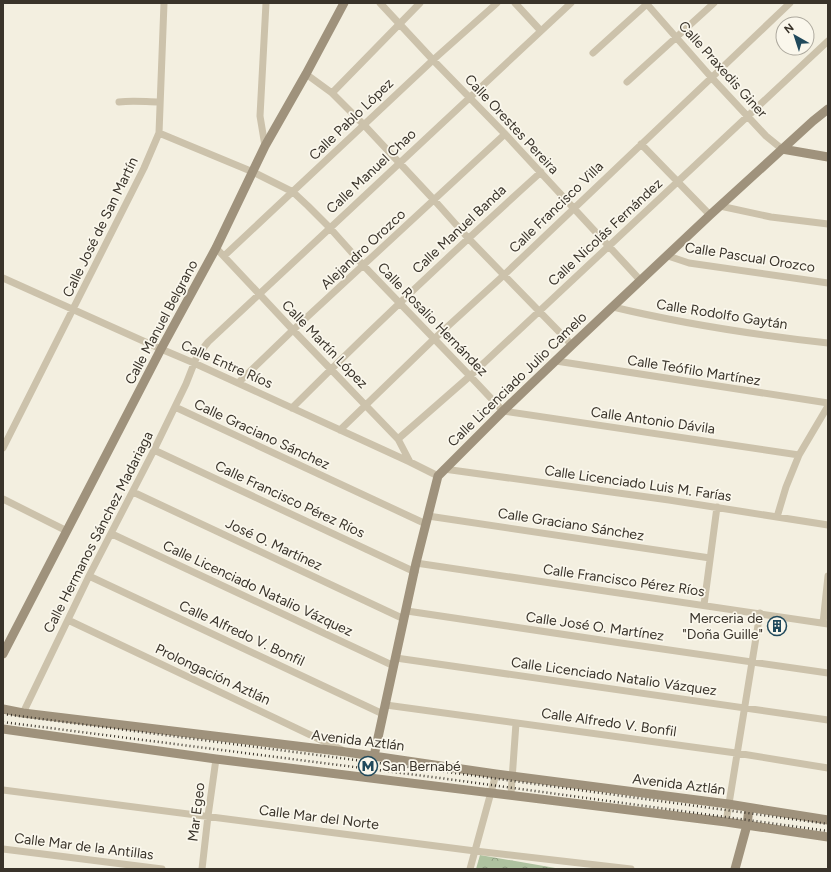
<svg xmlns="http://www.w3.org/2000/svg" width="831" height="872" font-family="Figtree,sans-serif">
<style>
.forest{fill:url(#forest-crowns)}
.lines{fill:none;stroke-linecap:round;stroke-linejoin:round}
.street{stroke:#ccc2ab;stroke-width:7}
.secondary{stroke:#9f927c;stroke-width:9}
.rail{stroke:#39332a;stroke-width:2.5;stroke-dasharray:1 3;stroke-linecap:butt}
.labels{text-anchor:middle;stroke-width:3.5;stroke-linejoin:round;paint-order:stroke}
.street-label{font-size:14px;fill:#39332a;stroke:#faf7ec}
.poi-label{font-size:14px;fill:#39332a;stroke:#faf7ec;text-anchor:end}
</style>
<defs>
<pattern id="forest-crowns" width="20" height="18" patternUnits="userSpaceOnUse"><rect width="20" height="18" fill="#aec29f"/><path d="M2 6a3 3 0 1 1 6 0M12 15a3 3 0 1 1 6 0" fill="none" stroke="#8f9e82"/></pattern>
</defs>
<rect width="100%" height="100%" fill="#f3efe0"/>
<path class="forest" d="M480 855 561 869H476Z"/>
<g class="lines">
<path class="street" d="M380 3 433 60 505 134 641 281
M515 3 541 31
M646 3 711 77 766 136 782 149
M593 53 648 3
M306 74 332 93 364 125 435 201 468 238 572 345
M627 82 714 3
M332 93 420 3
M119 102C133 100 146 102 160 102
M159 133 253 172 293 192 308 206 329 227 363 265 470 376 503 411 799 455
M641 144 710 215
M265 146 260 116 266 3
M720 206 771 217 828 224
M216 248 293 330 398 439 410 462
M224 256 433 60 497 3
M668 256 689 263 828 283
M3 278 161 349 194 363 410 462 438 476
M613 307C684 324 756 335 828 343
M556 361 828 403
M238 383 293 330 505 134
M175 407 426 524
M292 408C373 327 456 249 541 172
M340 430 435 338 504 275 790 3
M398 439 470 376 828 41
M3 448 144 168 159 133 164 3
M154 450 415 572
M444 469 669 500 828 525
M133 492 404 619
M3 499 67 531
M428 516 710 558
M777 517 786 487 799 455 828 406
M112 534 394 666
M416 563 828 624
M89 576 383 714
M704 605 717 507
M407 611 621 643 828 673
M68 620 342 750
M823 623 828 576
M396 658 828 720
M386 705 736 753 828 768
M23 713 89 576 154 450 186 384 197 356 208 342 571 3
M3 790 475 851 631 869
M511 794 516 723
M726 822 760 613
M3 849 162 869
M202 869 208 816 216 759
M470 869 496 774"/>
<path class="secondary" d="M782 149 828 157
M3 654 161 349 216 248 265 146 306 74 344 3
M3 709 23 713 346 752 496 774 728 804 828 820
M3 729 216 759 726 822 828 837
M374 756 416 563 438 476 503 411 572 345 710 215 813 121 828 109
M735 869 747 825 749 808"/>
<path class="rail" d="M3 714 440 771 828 824
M3 722 440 778 828 831"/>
</g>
<defs>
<g id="building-ring" transform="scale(1)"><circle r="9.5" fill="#faf7ec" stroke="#20495b" stroke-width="1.5"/><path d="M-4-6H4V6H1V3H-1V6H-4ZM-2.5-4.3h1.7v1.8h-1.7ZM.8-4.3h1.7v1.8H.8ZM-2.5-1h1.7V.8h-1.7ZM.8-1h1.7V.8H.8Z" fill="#20495b"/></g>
<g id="metro-ring" transform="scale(1)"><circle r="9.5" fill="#faf7ec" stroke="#20495b" stroke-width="1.5"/><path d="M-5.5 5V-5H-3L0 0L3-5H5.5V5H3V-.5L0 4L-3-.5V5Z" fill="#20495b"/></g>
</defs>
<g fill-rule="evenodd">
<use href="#building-ring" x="777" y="626"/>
<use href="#metro-ring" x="368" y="766"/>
</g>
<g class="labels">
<g class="street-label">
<text transform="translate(723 69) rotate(48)" y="5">Calle Praxedis Giner</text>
<text transform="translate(351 119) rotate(-44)" y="5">Calle Pablo López</text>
<text transform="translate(512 124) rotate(47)" y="5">Calle Orestes Pereira</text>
<text transform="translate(371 171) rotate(-43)" y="5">Calle Manuel Chao</text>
<text transform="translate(556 207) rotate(-44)" y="5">Calle Francisco Villa</text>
<text transform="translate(100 227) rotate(-64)" y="5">Calle José de San Martín</text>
<text transform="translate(459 229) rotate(-43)" y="5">Calle Manuel Banda</text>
<text transform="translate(605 232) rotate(-43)" y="5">Calle Nicolás Fernández</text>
<text transform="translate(363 249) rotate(-43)" y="5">Alejandro Orozco</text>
<text transform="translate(750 257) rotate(9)" y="5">Calle Pascual Orozco</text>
<text transform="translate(722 314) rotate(9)" y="5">Calle Rodolfo Gaytán</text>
<text transform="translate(433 319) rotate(46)" y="5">Calle Rosalio Hernández</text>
<text transform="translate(161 322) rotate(-62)" y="5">Calle Manuel Belgrano</text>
<text transform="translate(325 344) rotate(46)" y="5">Calle Martín López</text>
<text transform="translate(227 364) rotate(24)" y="5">Calle Entre Ríos</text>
<text transform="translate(694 370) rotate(9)" y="5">Calle Teófilo Martínez</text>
<text transform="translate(517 379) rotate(-44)" y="5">Calle Licenciado Julio Camelo</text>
<text transform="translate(653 420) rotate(8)" y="5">Calle Antonio Dávila</text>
<text transform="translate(262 434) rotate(25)" y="5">Calle Graciano Sánchez</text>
<text transform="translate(638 483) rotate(8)" y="5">Calle Licenciado Luis M. Farías</text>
<text transform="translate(290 499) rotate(25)" y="5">Calle Francisco Pérez Ríos</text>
<text transform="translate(571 524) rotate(9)" y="5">Calle Graciano Sánchez</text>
<text transform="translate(98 532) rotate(-63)" y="5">Calle Hermanos Sánchez Madariaga</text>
<text transform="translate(274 544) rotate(25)" y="5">José O. Martínez</text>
<text transform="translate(624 580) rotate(8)" y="5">Calle Francisco Pérez Ríos</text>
<text transform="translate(258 588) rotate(25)" y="5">Calle Licenciado Natalio Vázquez</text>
<text transform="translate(595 626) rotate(8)" y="5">Calle José O. Martínez</text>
<text transform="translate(242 633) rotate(25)" y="5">Calle Alfredo V. Bonfil</text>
<text transform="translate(213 674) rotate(25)" y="5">Prolongación Aztlán</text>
<text transform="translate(614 676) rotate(8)" y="5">Calle Licenciado Natalio Vázquez</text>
<text transform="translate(609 722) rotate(8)" y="5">Calle Alfredo V. Bonfil</text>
<text transform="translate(358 740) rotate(7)" y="5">Avenida Aztlán</text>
<text transform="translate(679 784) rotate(7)" y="5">Avenida Aztlán</text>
<text transform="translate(196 812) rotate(-83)" y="5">Mar Egeo</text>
<text transform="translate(319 817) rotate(7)" y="5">Calle Mar del Norte</text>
<text transform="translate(84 846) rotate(7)" y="5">Calle Mar de la Antillas</text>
</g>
<g class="poi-label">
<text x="763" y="623">Merceria de<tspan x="763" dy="16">"Doña Guille"</tspan></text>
<text x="382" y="771" text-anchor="start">San Bernabé</text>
</g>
</g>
<rect width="831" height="872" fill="none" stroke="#39332a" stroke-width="8"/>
<g transform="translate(795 36) rotate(321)"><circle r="19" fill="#faf7ec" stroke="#ada99e"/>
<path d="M0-3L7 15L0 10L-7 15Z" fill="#20495b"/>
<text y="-6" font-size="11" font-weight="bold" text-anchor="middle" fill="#39332a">N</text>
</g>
</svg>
